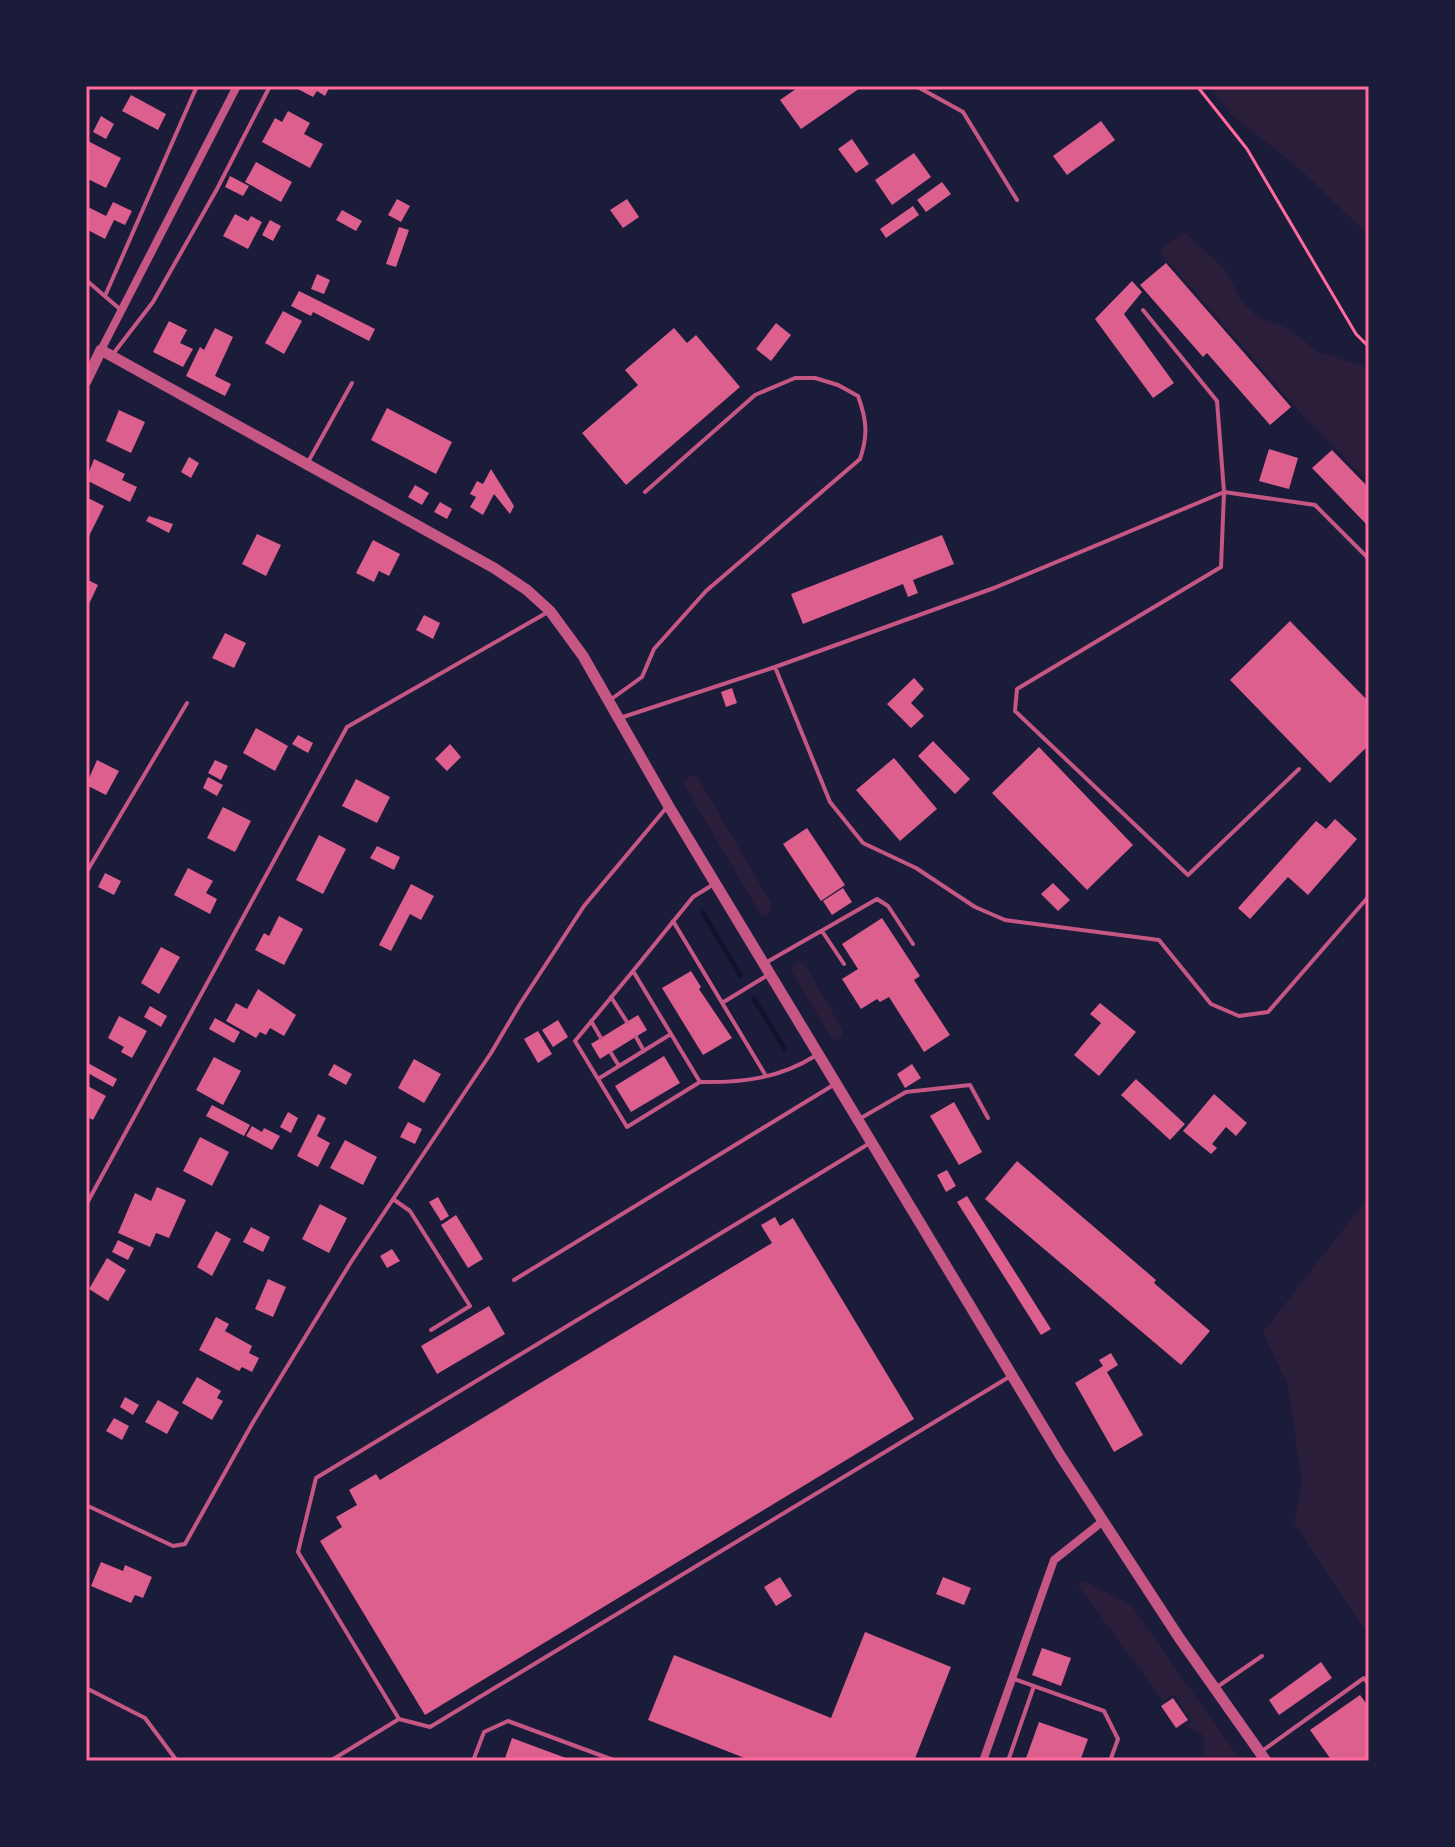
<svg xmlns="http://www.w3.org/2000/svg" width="1455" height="1847" font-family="'Times New Roman',serif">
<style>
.green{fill:#2a1e3b}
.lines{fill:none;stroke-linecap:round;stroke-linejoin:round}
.stream{stroke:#12122b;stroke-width:5}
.building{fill:#dd5f8e}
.path{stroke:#ff6b9d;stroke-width:3}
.service{stroke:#c65784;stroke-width:4}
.minor{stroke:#c65784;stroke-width:8}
.tertiary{stroke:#c65784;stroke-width:11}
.neatline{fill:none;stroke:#ff6b9d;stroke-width:3}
</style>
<rect width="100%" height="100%" fill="#1b1b3a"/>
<path class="green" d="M1209 86H1369V236L1303 172 1234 117Z
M1184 232 1225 269 1242 302 1258 317 1290 329 1318 352 1369 368V483L1305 418 1159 251Z
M688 776H697L772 905 771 911 766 916 761 915 683 783Z
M796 963H804L842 1029V1035L837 1040 832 1039 791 970Z
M1369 1196V1630L1363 1628 1294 1522 1302 1483 1288 1386 1263 1332Z
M1083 1580 1131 1605 1241 1761H1203L1204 1742 1202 1734 1185 1726 1192 1721 1174 1694 1163 1701 1077 1584Z"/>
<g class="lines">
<path class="stream" d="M703 913 740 975
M754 999 784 1048"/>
</g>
<path class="building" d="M292 86H330L325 96 317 91 313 97Z
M800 86H863L801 129 780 100Z
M131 95 166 114 158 130 122 111Z
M288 111 310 123 304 134 323 144 310 168 262 142 275 118 282 122Z
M101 116 114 124 106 139 93 132Z
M1101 121 1115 140 1067 175 1053 156Z
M852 139 869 164 856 173 838 149Z
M86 140 121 158 106 188 86 178Z
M914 153 931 177 892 205 875 180Z
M256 162 292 182 281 202 245 182Z
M230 176 249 186 243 196 225 187Z
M942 182 951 194 926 212 917 200Z
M397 199 410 206 401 222 388 215Z
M627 199 639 217 623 228 610 210Z
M113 202 132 211 125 225 114 220 105 239 86 229V206L106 216Z
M913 206 919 215 886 238 880 229Z
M342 210 362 221 356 231 336 220Z
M235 214 248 221 251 216 262 222 248 249 223 236Z
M270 220 281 226 273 241 262 235Z
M399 227 409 230 396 267 386 264Z
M1166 263 1291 407 1270 425 1207 353 1203 357 1140 285Z
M317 274 330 280 324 294 311 289Z
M1132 281 1142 292 1124 314 1174 383 1153 398 1095 319Z
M299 291 375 329 369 341 313 312 311 316 291 306Z
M283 311 302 321 284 354 265 343Z
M169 321 187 330 180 343 193 349 183 367 153 352Z
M776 323 791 335 771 361 756 349Z
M215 328 233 337 215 376 231 384 225 396 186 376 200 347 204 350Z
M674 328 687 343 696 335 740 387 626 485 582 433 638 385 625 370Z
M387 408 452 442 436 474 371 440Z
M119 410 145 422 131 453 106 441Z
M1269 449 1298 458 1289 489 1259 481Z
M1332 450 1369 488V527L1312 468Z
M189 457 199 463 191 478 181 472Z
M94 459 125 474 122 480 137 487 130 502 86 480Z
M491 469 514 506 510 514 494 494 483 515 470 507 476 497 470 494 477 481 483 484Z
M415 485 429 493 422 505 408 497Z
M86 497 104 506 86 542Z
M440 502 452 509 447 519 434 512Z
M149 516 173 524 169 533 146 521Z
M257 534 281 545 266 576 242 564Z
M942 535 954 564 913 580 918 593 908 597 903 584 803 624 791 594Z
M373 540 400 554 389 576 379 571 374 582 356 573Z
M86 579 98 585 89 604 86 602Z
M424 615 440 623 433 639 416 630Z
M1290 621 1369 702V745L1330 783 1230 680Z
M225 633 246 643 234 668 212 658Z
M914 678 924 689 911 703 924 716 911 728 887 704Z
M732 688 737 703 726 707 721 692Z
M256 728 288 746 275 771 243 753Z
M298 735 313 743 308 753 292 744Z
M933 741 970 779 955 794 918 756Z
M450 744 461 757 447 771 435 759Z
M1039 747 1133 845 1087 890 992 793Z
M894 758 937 809 900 841 856 790Z
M97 760 119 771 106 795 86 785Z
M215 760 228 766 221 780 208 773Z
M208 777 223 785 217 796 203 788Z
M356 779 390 797 377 823 342 806Z
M223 807 251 821 235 852 207 838Z
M1335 819 1357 839 1308 895 1288 877 1250 919 1238 908 1316 821 1326 829Z
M807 828 845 885 821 901 783 844Z
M319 835 346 849 323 894 296 880Z
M377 846 400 857 394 870 370 858Z
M188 868 213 881 206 893 217 899 210 914 174 895Z
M105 873 121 881 114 895 98 887Z
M1053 883 1070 900 1058 911 1041 894Z
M411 884 434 896 421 920 410 914 391 951 379 945Z
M843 888 852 902 832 915 823 901Z
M279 916 303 929 284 965 255 950 264 933 269 936Z
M882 918 920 976 914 980 950 1035 924 1052 889 997 880 1002 877 999 861 1009 842 979 858 969 842 944Z
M161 947 180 957 159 994 141 983Z
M691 971 701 987 699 989 732 1038 703 1055 662 988Z
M258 989 296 1015 284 1036 270 1028 266 1035 260 1032 256 1038 226 1021 236 1003 247 1009Z
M1100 1003 1136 1032 1099 1076 1074 1055 1101 1023 1090 1014Z
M150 1006 167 1016 161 1027 144 1017Z
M638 1015 647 1030 600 1059 591 1044Z
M119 1016 147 1031 132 1058 121 1052 124 1047 108 1038Z
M215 1018 240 1032 234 1043 209 1029Z
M558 1020 568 1037 553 1047 542 1030Z
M538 1031 552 1054 538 1063 524 1039Z
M664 1056 680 1083 631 1112 615 1086Z
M214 1057 241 1071 223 1105 196 1090Z
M414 1059 441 1074 424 1103 398 1088Z
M86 1062 117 1079 113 1087 86 1072Z
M334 1064 352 1074 346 1085 328 1075Z
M912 1064 921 1078 905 1088 897 1074Z
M1136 1079 1185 1124 1170 1140 1121 1095Z
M86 1085 106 1096 93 1120 86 1116Z
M1214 1094 1247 1123 1236 1136 1226 1127 1212 1144 1217 1148 1211 1154 1183 1131Z
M954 1102 982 1152 959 1165 930 1116Z
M212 1105 250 1125 244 1136 206 1116Z
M288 1112 298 1118 291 1133 280 1127Z
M318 1114 326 1118 317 1136 330 1143 318 1167 297 1156Z
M408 1122 422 1129 415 1144 400 1137Z
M252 1126 262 1132 264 1128 280 1136 272 1150 246 1136Z
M200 1137 229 1152 212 1186 183 1171Z
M345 1140 377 1157 363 1185 330 1168Z
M1017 1161 1156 1280 1154 1283 1210 1331 1181 1365 985 1199Z
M947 1170 956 1186 946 1192 937 1175Z
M157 1187 186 1200 169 1238 156 1233 150 1247 118 1233 135 1193 151 1201Z
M967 1196 1051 1329 1041 1335 957 1202Z
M438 1197 449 1216 441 1221 429 1202Z
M320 1204 347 1218 329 1253 302 1239Z
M456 1215 483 1259 468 1268 441 1225Z
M775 1217 780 1226 793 1218 914 1419 425 1715 320 1541 342 1527 336 1517 357 1505 349 1490 376 1474 380 1480 772 1243 761 1225Z
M251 1227 270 1237 263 1252 243 1242Z
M216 1231 231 1239 212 1276 197 1267Z
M118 1240 134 1248 128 1260 112 1252Z
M392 1249 400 1261 387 1268 380 1256Z
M107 1258 126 1270 108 1301 89 1289Z
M268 1279 286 1287 273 1317 255 1309Z
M489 1306 505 1334 437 1374 421 1346Z
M216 1317 229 1324 225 1331 252 1346 249 1353 259 1358 252 1372 242 1367 239 1371 199 1350Z
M1111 1353 1118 1365 1107 1372 1143 1435 1114 1452 1075 1383 1103 1366 1099 1360Z
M197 1377 221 1391 217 1398 223 1401 212 1420 182 1403Z
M125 1397 139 1405 133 1415 120 1407Z
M158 1400 179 1412 167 1434 145 1422Z
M114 1418 129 1426 122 1440 106 1431Z
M101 1562 123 1571 125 1565 152 1577 143 1598 135 1595 131 1603 91 1586Z
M780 1577 792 1596 776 1606 764 1587Z
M943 1577 971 1588 964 1605 936 1594Z
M865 1632 951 1667 914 1761H752L648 1720 674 1655 831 1718Z
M1042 1648 1071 1658 1061 1686 1032 1675Z
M1321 1662 1332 1678 1279 1715 1269 1700Z
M1360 1695 1369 1707V1761H1332L1310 1730Z
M1173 1698 1188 1720 1176 1728 1161 1706Z
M1039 1722 1088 1739 1080 1761H1025Z
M512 1738 574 1761H504Z"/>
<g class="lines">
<path class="path" d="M1197 86 1247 149 1356 334 1369 347"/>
<path class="service" d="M916 86 963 112 1017 200
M86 280 121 310
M105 296 197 86
M113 354 153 302 217 189 270 86
M308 462 352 383
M775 667 830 802 863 843 916 868 975 907 1005 920 1159 940 1211 1004 1239 1016 1268 1012 1369 896
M610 700 642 677 654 649 706 591 860 459C868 436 867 420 858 396L838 385 815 378H795L755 395 645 492
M620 718 775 667 994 588 1224 492 1217 401 1143 310
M1299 769 1188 875 1015 711 1017 689 1221 567 1224 492 1315 505 1369 559
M86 873 187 703
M714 884 693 897 633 971 700 1082C742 1083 780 1078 815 1056
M673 921 766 1076
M822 931 844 964
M767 962 877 899 888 906 913 944
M633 971 575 1041 627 1127 700 1082
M611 997 627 1022
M722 1003 768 975
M591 1021 601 1038
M636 1037 644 1051
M611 1053 619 1066
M598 1079 671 1034
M861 1118 906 1092 970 1085 988 1118
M870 1143 316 1478 298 1552 399 1719 430 1727 1009 1377
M393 1199 410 1211 470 1306 431 1330
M86 1205 347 727 548 612
M514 1280 835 1084
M86 1505 173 1546 185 1544 252 1424 351 1262 491 1053 520 1004 584 906 667 807
M1014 1679 1104 1711 1118 1739 1110 1761
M1217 1687 1262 1656
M86 1688 145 1718 177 1761
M1262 1751 1364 1678 1369 1685
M330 1761 399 1719
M473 1761 484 1732 508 1721 616 1761
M1008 1761 1034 1686"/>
<path class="minor" d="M101 350 237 86
M983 1761 1054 1560 1103 1521"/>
<path class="tertiary" d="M86 381 101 350 494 568 527 590 550 611 583 656 668 805 1060 1455 1180 1639 1266 1761"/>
</g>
<rect width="1455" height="1847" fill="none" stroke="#1b1b3a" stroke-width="176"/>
<rect x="88" y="88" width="1279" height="1671" class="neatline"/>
</svg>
